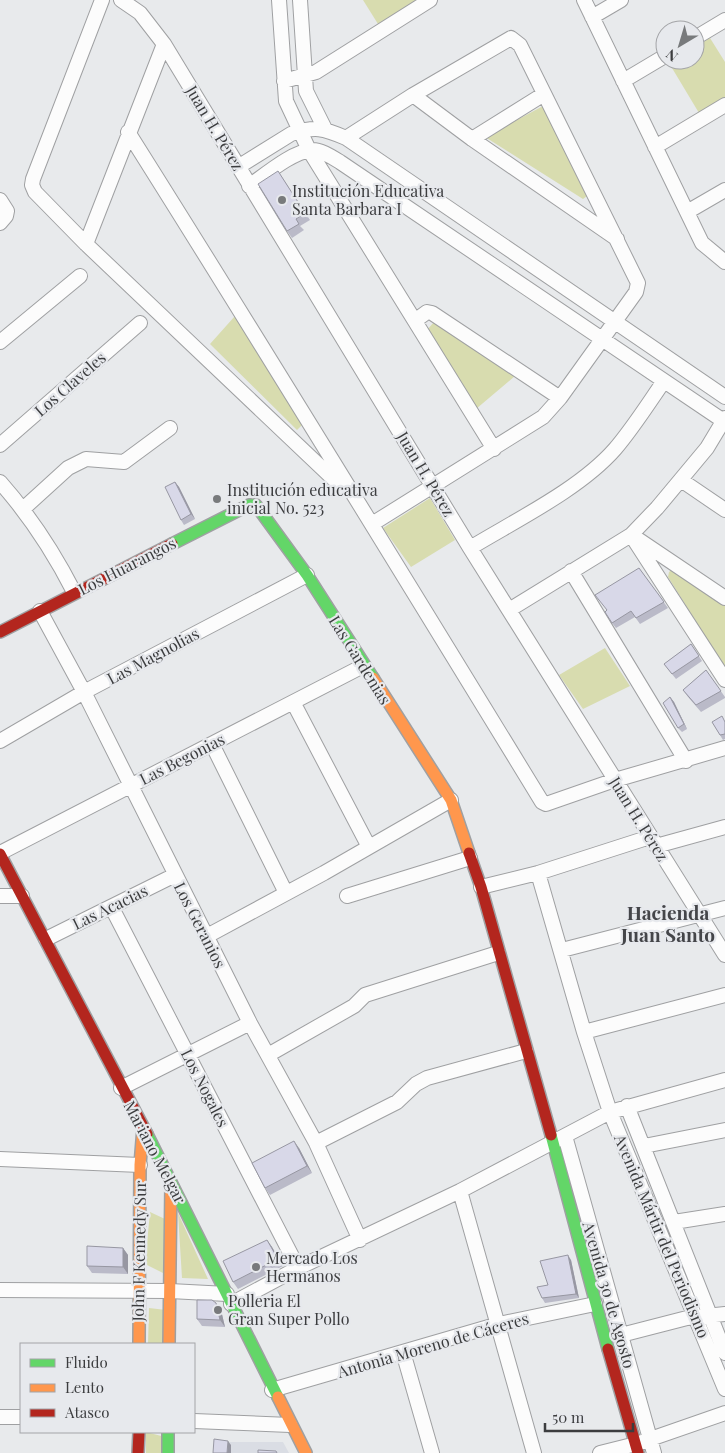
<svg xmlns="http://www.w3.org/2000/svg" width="725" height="1453" font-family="'Playfair Display',serif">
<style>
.built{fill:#dadde4}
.green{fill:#d8dcaf}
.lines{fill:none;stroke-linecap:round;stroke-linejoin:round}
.street-casing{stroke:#9fa0a2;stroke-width:16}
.fast-casing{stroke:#9fa0a2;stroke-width:14}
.slow-casing{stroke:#9fa0a2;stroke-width:14}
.jam-casing{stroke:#9fa0a2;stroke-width:14}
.street{stroke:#fcfcfc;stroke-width:14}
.fast{stroke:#63d668;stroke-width:11}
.slow{stroke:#ff974d;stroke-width:11}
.jam{stroke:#b3261e;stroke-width:11}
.wall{fill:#babac8}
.shaded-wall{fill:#9797a2}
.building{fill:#d8d8e8;stroke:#9797a2}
.poi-dot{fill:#787a7c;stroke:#e7e9ed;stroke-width:2}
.labels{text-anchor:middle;stroke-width:4.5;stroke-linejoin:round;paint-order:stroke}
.street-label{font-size:16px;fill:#3c3d3f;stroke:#e7e9ed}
.poi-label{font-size:16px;fill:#3c3d3f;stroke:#e7e9ed;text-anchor:start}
.quarter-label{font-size:19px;font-weight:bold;fill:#444549;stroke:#e7e9ed}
</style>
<rect width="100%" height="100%" fill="#e8eaec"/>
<path class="built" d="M214 1442H283L289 1453H214Z"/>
<path class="green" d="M363 0H417L378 24Z
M710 38 725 62V98L699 113 669 63 674 60H695V47Z
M543 106 587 196 583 199 485 137Z
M235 316 304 423 297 430 210 344Z
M434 322 515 376 476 409 427 330Z
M430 498 455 540 411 567 383 528Z
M674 568 725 603V668L668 577 669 572Z
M605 648 630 686 583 709 559 675Z
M150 1212 165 1219V1274L145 1264Z
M178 1213 208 1279 182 1278Z
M149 1308 166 1310 165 1344H148Z
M146 1432 165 1437V1453H146Z"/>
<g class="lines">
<g class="street-casing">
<path id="street" d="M102 0 33 179 32 185 35 192 86 244 344 489
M121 0 140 13 164 44 470 548 725 955
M279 0 286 101 309 150 494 449
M300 0 306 91 325 129
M584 0 702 243 725 262
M592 17 621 0
M695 38 725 20
M284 81 316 72 430 0
M623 81 665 56
M413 95 472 139 617 239
M128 132C268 354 405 578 542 802L546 804 615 780 725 748
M346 138 413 95 511 38 520 45 638 283 636 292 560 398 543 417 372 524
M472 139 544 94
M655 147 725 105
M238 167 291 134C315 126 323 128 346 138L725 397
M249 186C265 175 292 152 311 150 320 149 332 157 340 162L725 422
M0 200 7 211 6 216 0 223
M687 212 725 190
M86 244 164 44
M416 320 427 312 432 313 560 398
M0 342 80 276
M0 445 140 323
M681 480 725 510
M0 482C31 517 53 551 74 592
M23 509 68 468 86 459 124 462 170 428
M631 535 725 680
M636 538 725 598
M470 548C516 520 580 489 615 449 633 428 648 404 664 381
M571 571 686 761
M509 610 631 535 657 508 707 448 725 418
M40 611 84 692 250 1023 316 1143 360 1240
M293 702 369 847
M0 741 84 692 307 575
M212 744 286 893
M656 846 725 827
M0 853 363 666
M538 873 584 1032 610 1112 725 1389
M481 887 538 873 650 837
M0 896H22
M347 896 470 858
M112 908 298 1268
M207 936 324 873 451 800
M46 939 175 875
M562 950 725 908
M584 1032 725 995
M268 1055 354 1006 365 995 498 953
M121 1088 250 1023
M627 1106 725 1353
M565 1136 654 1453
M316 1143 397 1102 416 1084 427 1078 526 1051
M644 1146 725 1130
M0 1159 140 1165
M460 1191 534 1453
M674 1222 725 1214
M0 1290 170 1291 227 1294
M231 1304 298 1268 460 1191 610 1112 725 1080
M621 1335 687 1318 725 1314
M403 1352 432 1453
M272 1390 499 1324 595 1304
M0 1417H21
M194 1421 290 1425
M600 1453 636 1444 725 1413"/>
</g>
<g class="fast-casing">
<path id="fast" d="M172 544 249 505H256L307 575 373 678
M147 1134 278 1397
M551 1135 608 1349
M168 1432V1453"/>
</g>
<g class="slow-casing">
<path id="slow" d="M373 678 451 800 469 853
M139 1344 140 1165 143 1128
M169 1344 171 1184
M278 1397 306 1453"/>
</g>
<g class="jam-casing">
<path id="jam" d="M0 632 172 544
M469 853 481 887 551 1135
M0 854 147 1134
M608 1349 638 1453
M138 1453 139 1432"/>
</g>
<use href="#street" class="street"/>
<use href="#fast" class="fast"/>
<use href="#slow" class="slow"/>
<use href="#jam" class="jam"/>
</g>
<path class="wall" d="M278 171 310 220 300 226 304 230 292 238 287 231Z
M175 482 179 487 195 519 184 525 181 520Z
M639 568 668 608 640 624 635 617 616 628 612 623 607 611Z
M691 644 702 661 676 679 664 664Z
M706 670 725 697V698L701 712 688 697 683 690Z
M670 697 674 702 687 729 682 732 678 728Z
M725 721V739L723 740 712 722Z
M299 1148 312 1173 270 1195 265 1188Z
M267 1240 272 1247 283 1266 238 1289 233 1282Z
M123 1248 128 1255V1274L92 1273 87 1266Z
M571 1260 579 1298 545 1303 542 1298 548 1285Z
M221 1310 225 1327 202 1326 197 1319Z"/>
<path class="shaded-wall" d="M175 482 179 487 195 519 191 514Z
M670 697 674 702 687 729 684 724Z
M294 1141 299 1148 312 1173 307 1166Z
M267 1240 272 1247 283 1266 278 1259Z
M123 1248 128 1255V1274L123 1267Z
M568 1255 571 1260 579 1298 576 1294Z
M216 1303 221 1310 225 1327 220 1320Z
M228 1441 231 1445V1453H227Z"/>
<path class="building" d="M278 171 305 213 296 219 299 224 287 231 258 184Z
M175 482 191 514 181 520 165 487Z
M639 568 664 602 636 618 631 611 612 623 605 612 607 610 595 595Z
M691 644 699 656 672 674 664 664Z
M706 670 721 691 696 705 683 690Z
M670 697 684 724 678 728 663 703Z
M722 716 725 722V734L720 735 712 722Z
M294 1141 307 1166 265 1188 252 1163Z
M267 1240 278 1259 233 1282 223 1261Z
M87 1246 123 1248V1267L87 1266Z
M568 1255 576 1294 542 1298 537 1287 548 1285 540 1261Z
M197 1300H212L216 1303 220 1320 197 1319Z
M214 1439 228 1441 227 1453H213Z
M258 1450 276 1451 277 1453H258Z"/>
<g class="poi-dot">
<circle cx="282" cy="200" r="5"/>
<circle cx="217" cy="499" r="5"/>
<circle cx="256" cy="1267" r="5"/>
<circle cx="218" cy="1310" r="5"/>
</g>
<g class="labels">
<g class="street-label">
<text transform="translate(215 128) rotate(59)" y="6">Juan H. Pérez</text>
<text transform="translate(70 384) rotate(-41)" y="6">Los Claveles</text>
<text transform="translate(426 474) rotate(59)" y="6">Juan H. Pérez</text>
<text transform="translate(127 566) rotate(-27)" y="6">Los Huarangos</text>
<text transform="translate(153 656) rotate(-28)" y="6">Las Magnolias</text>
<text transform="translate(360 660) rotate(58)" y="6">Las Gardenias</text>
<text transform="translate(182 759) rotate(-27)" y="6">Las Begonias</text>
<text transform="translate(639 819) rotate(58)" y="6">Juan H. Pérez</text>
<text transform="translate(110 907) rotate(-26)" y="6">Las Acacias</text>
<text transform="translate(200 925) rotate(63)" y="6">Los Geranios</text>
<text transform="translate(205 1088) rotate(63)" y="6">Los Nogales</text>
<text transform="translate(155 1152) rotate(62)" y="6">Mariano Melgar</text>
<text transform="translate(662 1236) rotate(67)" y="6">Avenida Mártir del Periodismo</text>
<text transform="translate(139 1251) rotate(-89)" y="6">John F Kennedy Sur</text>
<text transform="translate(609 1295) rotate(74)" y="6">Avenida 30 de Agosto</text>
<text transform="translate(433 1345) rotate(-16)" y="6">Antonia Moreno de Cáceres</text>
</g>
<g class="poi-label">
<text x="292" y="197">Institución Educativa<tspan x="292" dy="18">Santa Barbara I</tspan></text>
<text x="227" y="496">Institución educativa<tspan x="227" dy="18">inicial No. 523</tspan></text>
<text x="266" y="1264">Mercado Los<tspan x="266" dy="18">Hermanos</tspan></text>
<text x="228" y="1307">Polleria El<tspan x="228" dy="18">Gran Super Pollo</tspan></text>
</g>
<g class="quarter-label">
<text x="668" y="920">Hacienda<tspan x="668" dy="22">Juan Santo</tspan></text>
</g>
</g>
<rect x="20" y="1343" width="175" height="90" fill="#e7e9ed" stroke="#a3a4a7"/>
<rect x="30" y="1359" width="25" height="8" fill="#63d668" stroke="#a3a4a7"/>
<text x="65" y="1368" font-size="15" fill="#3c3d3f">Fluido</text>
<rect x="30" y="1384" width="25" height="8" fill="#ff974d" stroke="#a3a4a7"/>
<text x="65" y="1393" font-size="15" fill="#3c3d3f">Lento</text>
<rect x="30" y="1409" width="25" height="8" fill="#b3261e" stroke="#a3a4a7"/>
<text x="65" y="1418" font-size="15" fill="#3c3d3f">Atasco</text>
<g transform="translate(680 45) rotate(218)"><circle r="24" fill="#e7e9ed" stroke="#a3a4a7"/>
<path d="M0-4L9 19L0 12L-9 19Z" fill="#787a7c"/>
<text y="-8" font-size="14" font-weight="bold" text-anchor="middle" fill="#3c3d3f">N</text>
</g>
<path d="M545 1423v8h88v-8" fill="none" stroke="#3c3d3f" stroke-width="2.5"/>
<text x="552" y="1423" font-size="15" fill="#3c3d3f" stroke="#e7e9ed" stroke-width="4" paint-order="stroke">50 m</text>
</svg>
